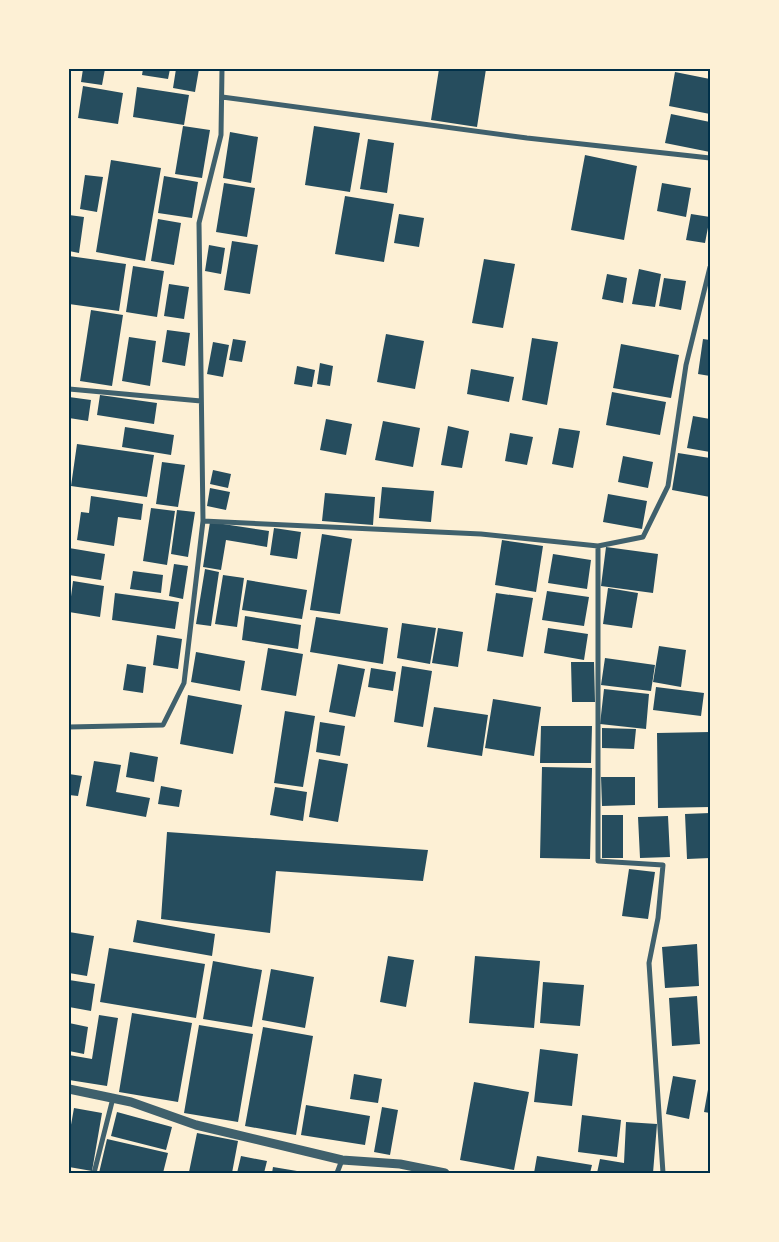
<svg xmlns="http://www.w3.org/2000/svg" width="779" height="1242" font-family="'Archivo Narrow',sans-serif">
<style>
.building{fill:#264d5e}
.lines{fill:none;stroke-linecap:round;stroke-linejoin:round}
.minor{stroke:#3f606c;stroke-width:5}
.tertiary{stroke:#3f606c;stroke-width:9}
.neatline{fill:none;stroke:#003049;stroke-width:2}
</style>
<rect width="100%" height="100%" fill="#fdf0d5"/>
<path class="building" d="M83 69H105L102 85 81 82Z
M143 69H170L168 79 142 75Z
M176 69H199L195 92 173 88Z
M439 69H486L477 127 431 120Z
M675 72 710 79V114L669 106Z
M83 86 123 93 118 124 78 118Z
M137 87 189 95 184 125 133 117Z
M671 114 710 122V152L665 143Z
M183 126 210 130 202 178 175 174Z
M314 126 360 133 350 192 305 185Z
M230 132 258 137 251 183 223 178Z
M368 139 394 143 387 193 360 189Z
M585 155 637 166 624 240 571 230Z
M111 160 161 168 145 261 96 252Z
M85 175 103 177 97 212 80 209Z
M164 176 198 182 192 218 158 213Z
M224 183 255 188 247 237 216 232Z
M662 183 691 188 686 217 657 211Z
M345 196 394 204 384 262 335 254Z
M399 214 424 218 419 247 394 243Z
M691 214 710 217 705 243 686 240Z
M69 215 84 217 79 253 69 251Z
M158 219 181 223 174 265 151 261Z
M232 241 258 245 250 294 224 290Z
M209 245 225 248 221 274 205 271Z
M69 256 126 264 119 311 69 304Z
M484 259 515 264 503 328 472 323Z
M133 266 164 271 157 317 126 312Z
M639 269 661 274 655 307 632 304Z
M607 274 627 278 623 303 602 299Z
M664 278 686 281 681 310 659 306Z
M169 284 189 287 184 319 164 316Z
M91 310 123 315 112 386 80 381Z
M167 330 190 333 185 366 162 362Z
M386 334 424 341 415 389 377 382Z
M129 337 156 341 150 386 122 381Z
M532 338 558 342 547 405 522 400Z
M233 339 246 341 242 362 229 360Z
M703 339 710 340V376L698 374Z
M213 342 229 345 223 377 207 374Z
M621 344 679 355 671 398 613 388Z
M320 363 333 366 330 386 317 384Z
M297 366 315 370 312 387 294 384Z
M471 369 514 377 509 402 467 394Z
M612 392 666 402 660 435 606 425Z
M100 395 157 403 154 424 97 415Z
M69 397 91 400 88 421 69 418Z
M693 416 710 419V452L687 448Z
M326 419 352 424 346 455 320 450Z
M383 421 420 428 413 467 375 460Z
M448 426 469 431 462 468 441 465Z
M125 427 174 435 171 455 122 447Z
M559 428 580 431 573 468 552 464Z
M510 433 533 437 527 465 505 461Z
M77 444 154 455 147 497 71 486Z
M678 453 710 458V497L672 490Z
M623 456 653 462 648 488 618 482Z
M162 462 185 465 178 507 156 504Z
M213 470 231 474 228 488 210 484Z
M382 487 434 491 431 522 379 518Z
M210 488 230 492 226 510 207 506Z
M325 493 375 497 373 525 322 521Z
M608 494 647 501 642 529 603 522Z
M91 496 143 504 141 520 118 517 114 546 77 540 81 512 89 513Z
M151 508 175 511 167 565 143 561Z
M177 510 195 512 188 557 171 554Z
M210 522 269 531 267 547 226 540 221 570 203 567Z
M274 528 301 532 297 559 270 555Z
M322 534 352 539 340 614 310 610Z
M502 540 543 546 536 592 495 585Z
M606 547 658 554 653 593 601 586Z
M69 548 105 554 101 580 69 575Z
M553 554 591 560 587 589 548 583Z
M174 564 188 566 183 599 169 596Z
M205 569 219 572 211 626 196 624Z
M133 571 163 575 161 593 130 589Z
M223 575 244 578 237 627 215 624Z
M247 580 307 590 302 619 242 610Z
M73 581 104 586 100 617 69 612Z
M608 588 638 593 632 628 603 624Z
M547 591 589 597 584 626 542 620Z
M115 593 179 602 175 629 112 620Z
M496 593 533 598 523 657 487 651Z
M245 616 301 625 298 649 242 640Z
M316 617 388 628 383 664 310 652Z
M402 623 436 628 430 664 397 658Z
M438 628 463 632 458 667 432 663Z
M548 628 588 634 584 660 544 653Z
M157 635 182 639 178 669 153 665Z
M659 646 686 650 681 687 653 682Z
M268 648 303 654 296 696 261 690Z
M196 652 245 661 240 691 191 682Z
M605 658 655 665 651 691 601 685Z
M571 662H594L595 702H572Z
M127 664 146 667 143 693 123 690Z
M338 664 365 669 355 717 329 712Z
M402 666 432 671 423 727 394 722Z
M371 668 396 672 393 691 368 687Z
M656 687 704 693 701 716 653 710Z
M604 689 649 694 646 729 600 724Z
M188 695 242 705 233 754 180 744Z
M493 699 541 707 534 756 485 748Z
M434 707 488 715 482 756 427 747Z
M285 711 315 716 303 787 274 783Z
M320 722 345 726 340 756 316 752Z
M541 726H592L591 763H540Z
M602 728 636 729 634 749 602 748Z
M710 732V807L658 808 657 733Z
M130 752 158 757 154 782 126 777Z
M319 759 348 764 338 822 309 817Z
M94 761 121 765 116 792 150 798 146 817 86 806Z
M542 767 592 768 590 859 540 858Z
M69 774 82 776 78 796 69 795Z
M601 777H635V805L602 806Z
M161 786 182 790 179 807 158 804Z
M275 787 307 792 303 821 270 815Z
M710 813V858L687 859 685 814Z
M602 815H623V858H602Z
M668 816 670 857 640 858 638 817Z
M167 832 428 850 423 881 276 871 270 933 161 919Z
M629 869 655 872 648 919 622 916Z
M137 920 215 934 212 956 133 942Z
M69 932 94 936 87 976 69 973Z
M697 944 699 986 665 988 662 947Z
M109 948 205 964 196 1018 100 1002Z
M388 956 414 960 406 1007 380 1002Z
M475 956 540 961 534 1028 469 1023Z
M213 961 262 970 252 1027 203 1019Z
M271 969 314 977 305 1028 262 1020Z
M69 980 95 984 91 1011 69 1007Z
M543 982 584 985 580 1026 540 1023Z
M697 996 700 1044 672 1046 669 998Z
M132 1013 192 1023 178 1102 119 1092Z
M99 1015 118 1018 107 1086 69 1080V1055L92 1059Z
M69 1023 88 1027 84 1054 69 1051Z
M199 1025 253 1034 238 1122 184 1113Z
M263 1027 313 1036 296 1135 245 1126Z
M540 1049 578 1054 572 1106 534 1102Z
M354 1074 382 1079 378 1103 350 1099Z
M673 1076 696 1080 689 1119 666 1114Z
M474 1082 529 1092 514 1170 460 1160Z
M709 1084H710V1113L704 1112Z
M306 1105 370 1116 365 1145 301 1135Z
M382 1107 398 1110 390 1155 374 1152Z
M74 1108 102 1113 92 1171 69 1167V1136Z
M117 1112 172 1127 166 1150 111 1136Z
M582 1115 621 1120 617 1157 578 1152Z
M626 1122 657 1124 653 1173H597L600 1159 624 1163Z
M197 1133 238 1141 232 1173 189 1172Z
M107 1139 168 1153 163 1173H99Z
M241 1156 267 1161 264 1173H237Z
M537 1156 592 1165 590 1173H534Z
M273 1167 303 1172V1173H272Z"/>
<g class="lines">
<path class="minor" d="M222 97 527 138 710 158
M69 389 201 401
M203 521 481 534 598 546 643 537 668 486 686 365 710 267
M598 546V861L663 865 658 918 649 963 663 1173
M69 727 163 725 184 683 203 521 199 223 221 135 222 69
M94 1173 113 1098
M337 1173 342 1160"/>
<path class="tertiary" d="M69 1089 131 1102 196 1125 342 1160 400 1164 445 1173"/>
</g>
<rect width="779" height="1242" fill="none" stroke="#fdf0d5" stroke-width="140"/>
<rect x="70" y="70" width="639" height="1102" class="neatline"/>
</svg>
